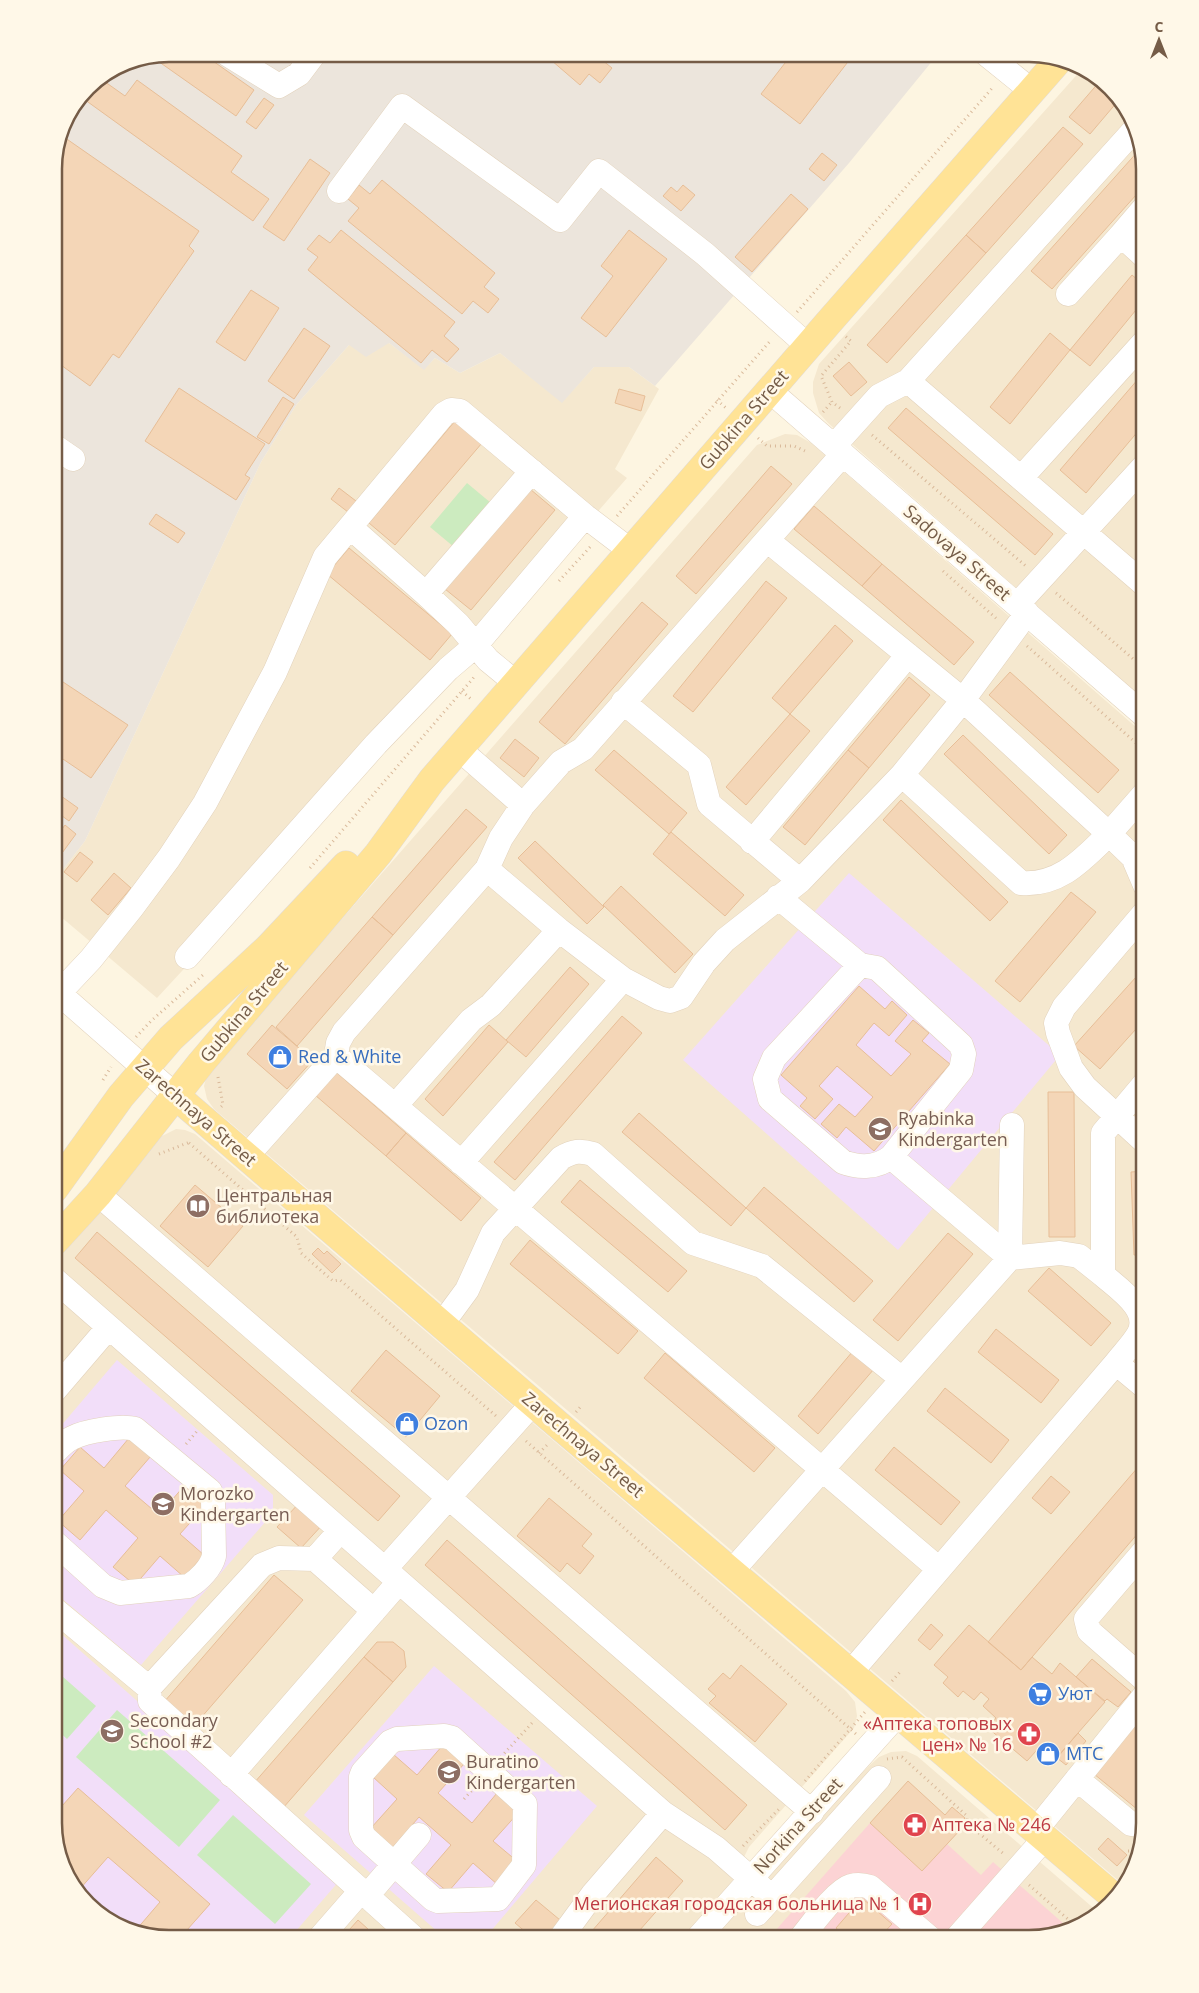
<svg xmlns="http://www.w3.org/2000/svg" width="1199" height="1993" font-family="'Open Sans',sans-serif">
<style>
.residential{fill:#f5e8cf}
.industrial{fill:#ece5dc}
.education{fill:#f2def9}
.medical{fill:#fcd3d4}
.green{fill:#ccebbf}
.building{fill:#f4d6b7;stroke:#e7be97}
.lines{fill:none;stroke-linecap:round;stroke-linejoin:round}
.minor-casing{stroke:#e2d2bc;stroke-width:25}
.major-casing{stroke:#e1dbd7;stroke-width:29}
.path{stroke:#d9b99a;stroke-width:3;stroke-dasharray:1 4;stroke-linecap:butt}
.minor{stroke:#fff;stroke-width:24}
.major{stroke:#ffe396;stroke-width:28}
.labels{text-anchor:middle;stroke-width:5;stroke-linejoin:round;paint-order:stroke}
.street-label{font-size:18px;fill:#755c47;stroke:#fff8e8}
.shop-label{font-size:18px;fill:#366cbe;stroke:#fff8e8;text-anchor:start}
.education-label{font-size:18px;fill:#785e54;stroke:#fff8e8;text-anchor:start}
.health-label{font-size:18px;fill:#be3a42;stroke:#fff8e8;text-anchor:end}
.rim{fill:none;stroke:#755c47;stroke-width:2.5}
</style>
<rect width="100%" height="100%" fill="#fdf5e1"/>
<path class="residential" d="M1082 69 1094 73 1133 119 1145 170V701L828 423 819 413 813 393V382L819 364Z
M389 343 424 369 435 358 460 373 500 353 562 402 594 367H629L659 389 615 469 627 478 454 677 157 998 54 911V881L85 841 261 462 297 404 349 345Z
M785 434 797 435 811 443 1145 735V1823L1126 1887 214 1109 207 1099 204 1086 207 1075 214 1065 757 445Z
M176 1129 185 1130 195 1134 846 1691 855 1702 857 1716 854 1728 749 1847 729 1887 683 1939H163L105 1920 66 1874 54 1823V1258L154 1140Z
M906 1751 917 1756 1098 1912 1080 1927 1029 1939H708L836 1798 869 1766 879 1757 891 1752Z"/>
<path class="industrial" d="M170 54H938L849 163 655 386 629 367H594L562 403 500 353 460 373 435 358 424 370 389 343 366 357 349 345 297 404 261 462 85 841 54 881V163L66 119 88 88 126 62Z"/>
<path class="education" d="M849 873 1060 1055 898 1250 683 1060Z
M117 1360 273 1495V1513L141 1665 54 1592V1434Z
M59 1632 340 1880 289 1939H163L105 1920 66 1874 54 1823V1638Z
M434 1666 597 1806 484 1939H446L304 1815Z"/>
<path class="medical" d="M870 1823 947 1844 981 1875 993 1862 1071 1930 1029 1939H768Z"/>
<path class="green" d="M467 483 491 503 454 547 430 527Z
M54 1669 96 1706 67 1739 54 1727Z
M117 1710 220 1800 179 1847 76 1757Z
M233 1815 311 1884 275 1924 197 1855Z"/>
<path class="building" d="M170 54H203L254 90 236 116 155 59 157 56Z
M544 54H607L602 60 612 68 600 83 589 74 580 85Z
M792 54H854L800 124 761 94Z
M101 79 125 96 137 80 242 156 231 172 269 199 253 221 81 97 88 88Z
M1100 81 1118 101 1090 134 1069 117Z
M264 98 274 105 256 129 246 122Z
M1063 127 1083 144 986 253 966 235Z
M61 135 199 231 189 246 194 251 119 358 113 354 90 386 54 360V163Z
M1140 149 1145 170V185L1052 289 1031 271Z
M822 153 837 165 824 181 809 169Z
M310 159 330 173 284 241 263 227Z
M382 180 495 273 484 287 499 299 488 313 473 301 462 314 348 221 359 208 348 199 359 185 370 194Z
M683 185 695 195 681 211 663 196 671 187 677 192Z
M791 194 808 209 752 272 735 257Z
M341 230 455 322 444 336 459 349 447 362 432 350 421 363 308 270 318 257 307 249 319 235 330 243Z
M629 230 667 259 606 337 581 318 613 276 601 266Z
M966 235 986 253 887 363 867 345Z
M1132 275 1145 286V299L1090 366 1070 350Z
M251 290 279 308 245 361 216 342Z
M304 328 330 346 294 399 268 381Z
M1050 333 1070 350 1010 424 990 407Z
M849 362 867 382 851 396 833 376Z
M1145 371V423L1086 493 1060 470Z
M179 388 265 444 245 475 250 478 236 500 145 441Z
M619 389 645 396 641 411 615 403Z
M283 397 294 404 269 444 257 437Z
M906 408 1053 534 1035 555 888 428Z
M455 421 482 443 395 545 369 523Z
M771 466 792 484 696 594 676 576Z
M339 488 356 501 348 512 331 499Z
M530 489 555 510 471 610 445 589Z
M814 506 882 564 862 586 794 529Z
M156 514 185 533 178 543 149 524Z
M349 548 452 634 430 660 327 574Z
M882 564 974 642 954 665 862 586Z
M766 581 787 598 693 712 673 696Z
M642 602 668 624 565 744 539 722Z
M835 625 853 641 790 714 772 698Z
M1010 672 1119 770 1098 793 989 695Z
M54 676 128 725 91 778 54 753Z
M909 677 930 695 869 768 848 750Z
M790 714 810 731 746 805 726 787Z
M963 735 1067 835 1049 854 944 754Z
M515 739 539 758 524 777 500 758Z
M614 750 687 813 669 834 595 770Z
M848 750 869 768 805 845 783 827Z
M54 791 78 808 69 821 54 810Z
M901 800 1008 902 990 921 883 820Z
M466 809 487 827 393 935 372 917Z
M65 825 76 834 54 864V840Z
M671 832 744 895 725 916 653 854Z
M535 841 604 907 587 924 518 858Z
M80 852 93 862 77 882 64 872Z
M114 873 131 888 108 915 91 900Z
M621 886 693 954 675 973 603 905Z
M1071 892 1096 912 1020 1002 995 981Z
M372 917 393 935 297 1046 276 1027Z
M570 967 589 984 526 1057 506 1040Z
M1145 967V1019L1100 1069 1074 1046Z
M859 986 885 1009 892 1001 907 1015 889 1036 874 1023 856 1045 891 1076 911 1054 895 1041 913 1020 929 1033 922 1041 950 1064 874 1151 846 1127 837 1138 821 1124 839 1104 855 1117 873 1097 837 1066 819 1086 833 1099 815 1119 800 1106 807 1098 781 1075Z
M622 1016 642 1033 515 1180 494 1162Z
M272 1025 313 1060 287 1089 247 1054Z
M489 1025 508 1042 443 1116 425 1099Z
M336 1072 406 1133 386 1156 315 1095Z
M1048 1092H1074L1075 1237H1049Z
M639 1113 746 1208 731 1226 622 1132Z
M406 1133 481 1198 461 1221 386 1156Z
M1145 1171V1255H1134L1131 1172Z
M580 1180 687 1271 668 1292 561 1202Z
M195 1185 243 1226 208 1267 160 1226Z
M764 1187 873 1281 854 1302 746 1208Z
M97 1232 400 1496 378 1521 75 1258Z
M948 1233 973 1254 898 1341 873 1320Z
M530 1240 638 1331 618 1354 510 1264Z
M318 1248 324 1254 327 1251 341 1264 332 1273 312 1254Z
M1049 1268 1111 1323 1091 1346 1028 1291Z
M996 1329 1059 1380 1041 1403 978 1352Z
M386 1350 440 1396 406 1437 351 1391Z
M853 1351 874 1369 818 1434 798 1416Z
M665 1353 775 1448 754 1472 644 1378Z
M945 1388 1009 1440 991 1463 927 1411Z
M129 1438 151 1456 125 1486 159 1515 184 1486 206 1505 180 1534 204 1555 184 1577 160 1556 135 1585 113 1567 138 1538 106 1510 80 1540 58 1521 84 1491 60 1470 80 1447 104 1468Z
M894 1447 960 1502 941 1525 875 1470Z
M1145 1459V1525L1021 1670 988 1642Z
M1051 1476 1070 1492 1051 1514 1032 1498Z
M549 1498 592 1534 582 1546 594 1556 580 1574 567 1563 560 1572 517 1536Z
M300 1502 324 1523 301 1548 277 1527Z
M447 1540 747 1805 725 1830 425 1565Z
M274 1575 303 1600 193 1727 164 1702Z
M931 1624 943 1635 930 1650 918 1640Z
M969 1625 1021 1670 1032 1657 1052 1674 1060 1663 1105 1702 1051 1764 1036 1751 1027 1761 988 1728 996 1718 983 1706 989 1699 981 1692 974 1700 963 1691 958 1697 943 1683 948 1677 934 1665Z
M377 1642H393L404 1651 406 1667 393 1682 364 1657Z
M364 1657 393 1682 283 1808 254 1783Z
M1092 1659 1131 1692 1118 1707 1107 1699 1105 1701 1076 1677Z
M741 1665 787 1704 755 1742 709 1703 716 1696 708 1689 723 1673 730 1679Z
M1134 1726 1145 1736V1812L1143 1814 1094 1774Z
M1078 1733 1086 1741 1066 1765 1057 1758Z
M443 1745 464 1764 438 1793 472 1823 497 1793 519 1812 493 1841 518 1862 498 1885 473 1863 448 1892 426 1874 451 1845 419 1817 393 1847 371 1828 397 1799 373 1777 393 1754 417 1775Z
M908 1781 945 1815 952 1807 965 1818 957 1826 961 1829 922 1871 870 1823Z
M78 1788 210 1904 179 1939H163L136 1930 160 1902 108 1857 79 1890 66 1874 54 1815Z
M1108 1838 1127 1855 1117 1866 1098 1849Z
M656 1857 683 1881 632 1939H585Z
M862 1898 892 1924 878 1939H839L843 1934 836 1928Z
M536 1900 566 1925 554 1939H534L515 1923Z
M358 1920 379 1939H341Z"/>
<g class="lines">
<g class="minor-casing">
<path id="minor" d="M227 54 279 86 299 74 314 54
M986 54 1032 91
M339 191 402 106 560 220 599 171 705 254 808 346
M1145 257 1121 235 1145 207
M1068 294 1121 235
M908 381 1145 585
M770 391 1145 716
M54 446 73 459
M834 446 879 396 908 381 1136 128
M843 454 767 540 963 700 1109 834C1083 859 1060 886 1021 883L902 775
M1021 478 1145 341
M350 527 426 594 458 624 488 660 516 683
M426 594 532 471
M1017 605 1145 465
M623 702 699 765 709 804 800 881
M459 749 523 805 561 762 583 749 767 540
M752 842 908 655
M487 869 559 930 623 979 659 998 670 1001 681 997 704 963 725 940 800 881 902 775 963 700 1027 613
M1145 885 1133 857 1109 834 1145 793
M778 897 860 965 877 968 961 1045 964 1054 961 1070 891 1157C877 1168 859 1168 843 1162L770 1099 765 1079 774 1058 860 965
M187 957 376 744 448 669 475 646 585 516
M54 989 176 1096
M59 993 91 959 131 909 169 858 205 803 275 672 325 557 444 414 451 410 460 411 585 516 631 551
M336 1056 395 1106 471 1020 491 1005 559 930
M395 1106 939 1569
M1145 1142 1085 1087 1071 1068 1058 1033 1056 1023 1064 1007 1145 912
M246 1157 336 1056 338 1043 344 1032 487 869 501 838 523 805
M891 1157 1010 1258 1060 1253 1079 1256 1103 1275
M461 1163 623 979
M98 1194 812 1812
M54 1279 663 1813 716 1848 772 1897
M442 1324 467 1290 493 1233 561 1158C573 1151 580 1150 593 1154L693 1243 762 1266 902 1379
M1116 1363C1123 1354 1132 1345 1138 1335 1153 1311 1119 1289 1103 1275V1133L1145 1083
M54 1391 108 1328
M54 1542 103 1586 120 1593 189 1586C199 1580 211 1568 214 1556L213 1498 210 1491 135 1429C122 1425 85 1431 72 1438 65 1441 59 1448 54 1453
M315 1559 374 1611
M385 1569 533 1403
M732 1571 1010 1258 1012 1125
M54 1609 149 1688 150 1701 415 1939
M851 1672 1116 1363 1145 1387
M1145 1680 1089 1631 1086 1619 1145 1550
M149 1688 262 1565 279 1558 315 1559 340 1531
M444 1736 452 1738 525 1804 524 1865 498 1899 438 1901 433 1899 364 1837 361 1830V1777L363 1772 390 1742 397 1739Z
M231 1775 399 1582
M1077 1779 1131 1824 1144 1826
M1036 1830 1145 1695
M366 1897 419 1835
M757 1914 879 1778
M319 1939 360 1892
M560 1939 593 1894 663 1813
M697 1939 899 1713
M800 1939C811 1926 835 1891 851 1886 858 1884 864 1885 870 1887L931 1939
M956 1939 1045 1838"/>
</g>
<g class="major-casing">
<path id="major" d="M176 1096 562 1428 1114 1897
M54 1189 121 1096 171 1038 268 948 346 865
M54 1242 98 1194 201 1063 378 854 432 780 829 322 1058 61"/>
</g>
<path class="path" d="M797 312 994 86
M717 400 726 408
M840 408 832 402 821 376 851 341 844 335
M823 412 832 402
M872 435 1027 567
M758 438 767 446H794L805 451
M617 516 771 340
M943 571 998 620
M559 581 592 545
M1056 593 1145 669
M1027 646 1145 751
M462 691 473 701
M310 868 475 676
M136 1037 151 1021 203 975
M218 1077 223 1105 221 1107
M103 1080 111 1067
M189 1143 297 1237 301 1253 333 1281 340 1280 496 1416
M159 1154 190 1142
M576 1412 582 1405
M526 1441 856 1734
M186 1444 198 1430
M539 1453 547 1445
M892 1681 902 1670
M501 1757 532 1723
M887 1759 902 1757 967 1816 968 1824 1005 1855
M805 1781 865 1712
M464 1799 476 1786
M743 1846 779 1809
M1128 1851H1137
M1029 1885 1078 1928
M670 1939 678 1930"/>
<use href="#minor" class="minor"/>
<use href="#major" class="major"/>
</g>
<defs>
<g id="shop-disc" transform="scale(1.25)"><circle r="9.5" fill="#3f7fe0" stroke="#fff8e8"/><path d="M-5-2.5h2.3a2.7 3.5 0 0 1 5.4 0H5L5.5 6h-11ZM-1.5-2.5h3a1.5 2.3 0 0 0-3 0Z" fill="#fff"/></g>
<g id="school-disc" transform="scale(1.25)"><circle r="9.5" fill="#8d6e63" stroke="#fff8e8"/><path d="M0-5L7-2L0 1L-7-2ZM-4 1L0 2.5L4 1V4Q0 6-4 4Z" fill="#fff"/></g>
<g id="library-disc" transform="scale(1.25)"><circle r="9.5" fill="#8d6e63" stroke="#fff8e8"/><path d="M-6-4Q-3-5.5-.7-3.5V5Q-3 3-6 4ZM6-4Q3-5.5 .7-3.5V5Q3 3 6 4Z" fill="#fff"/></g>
<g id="supermarket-disc" transform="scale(1.25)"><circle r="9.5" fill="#3f7fe0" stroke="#fff8e8"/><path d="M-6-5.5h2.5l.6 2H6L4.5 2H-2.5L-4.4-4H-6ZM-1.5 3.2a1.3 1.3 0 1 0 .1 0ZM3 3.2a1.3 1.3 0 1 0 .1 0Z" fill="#fff"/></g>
<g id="pharmacy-disc" transform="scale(1.25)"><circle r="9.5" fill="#e0444e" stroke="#fff8e8"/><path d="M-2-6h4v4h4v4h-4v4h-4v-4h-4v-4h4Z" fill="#fff"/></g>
<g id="hospital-disc" transform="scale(1.25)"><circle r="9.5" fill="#e0444e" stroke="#fff8e8"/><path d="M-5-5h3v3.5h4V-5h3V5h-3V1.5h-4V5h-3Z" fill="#fff"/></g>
</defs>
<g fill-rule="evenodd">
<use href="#shop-disc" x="280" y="1057"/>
<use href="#school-disc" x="880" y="1129"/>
<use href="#library-disc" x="198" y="1206"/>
<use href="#shop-disc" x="407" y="1424"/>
<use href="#school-disc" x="163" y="1504"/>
<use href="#supermarket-disc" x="1040" y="1694"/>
<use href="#school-disc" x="112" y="1731"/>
<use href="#pharmacy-disc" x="1029" y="1734"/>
<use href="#shop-disc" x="1048" y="1754"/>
<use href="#school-disc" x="449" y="1772"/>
<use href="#pharmacy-disc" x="915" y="1825"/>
<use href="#hospital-disc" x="920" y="1904"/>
</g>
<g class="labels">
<g class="street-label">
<text transform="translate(744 420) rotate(-49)" y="6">Gubkina Street</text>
<text transform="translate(957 553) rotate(41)" y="6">Sadovaya Street</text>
<text transform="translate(244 1012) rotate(-50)" y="6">Gubkina Street</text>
<text transform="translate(196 1113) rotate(41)" y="6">Zarechnaya Street</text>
<text transform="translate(583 1445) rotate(40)" y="6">Zarechnaya Street</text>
<text transform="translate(798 1826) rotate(-48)" y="6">Norkina Street</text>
</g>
<g class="shop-label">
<text x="298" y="1063">Red &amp; White</text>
<text x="424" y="1430">Ozon</text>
<text x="1058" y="1700">Уют</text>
<text x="1066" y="1760">МТС</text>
</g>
<g class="education-label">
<text x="898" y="1125">Ryabinka<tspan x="898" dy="21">Kindergarten</tspan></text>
<text x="216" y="1202">Центральная<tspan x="216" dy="21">библиотека</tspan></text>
<text x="180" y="1500">Morozko<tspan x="180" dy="21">Kindergarten</tspan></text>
<text x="130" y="1727">Secondary<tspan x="130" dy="21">School #2</tspan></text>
<text x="466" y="1768">Buratino<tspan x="466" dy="21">Kindergarten</tspan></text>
</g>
<g class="health-label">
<text x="1012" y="1730">«Аптека топовых<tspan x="1012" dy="21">цен» № 16</tspan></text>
<text x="932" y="1831" text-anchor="start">Аптека № 246</text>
<text x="902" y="1910">Мегионская городская больница № 1</text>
</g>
</g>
<path d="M0 0H1199V1993H0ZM169 62H1029A107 107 0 0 1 1136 169V1823A107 107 0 0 1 1029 1930H169A107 107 0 0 1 62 1823V169A107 107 0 0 1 169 62Z" fill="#fff8e8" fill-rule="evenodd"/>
<path class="rim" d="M169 62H1029A107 107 0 0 1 1136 169V1823A107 107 0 0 1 1029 1930H169A107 107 0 0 1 62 1823V169A107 107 0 0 1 169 62Z"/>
<g transform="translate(1159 40)" stroke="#fff8e8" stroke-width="4" paint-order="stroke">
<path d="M0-4L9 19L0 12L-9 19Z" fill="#755c47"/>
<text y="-8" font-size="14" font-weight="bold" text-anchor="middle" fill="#755c47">С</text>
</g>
</svg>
